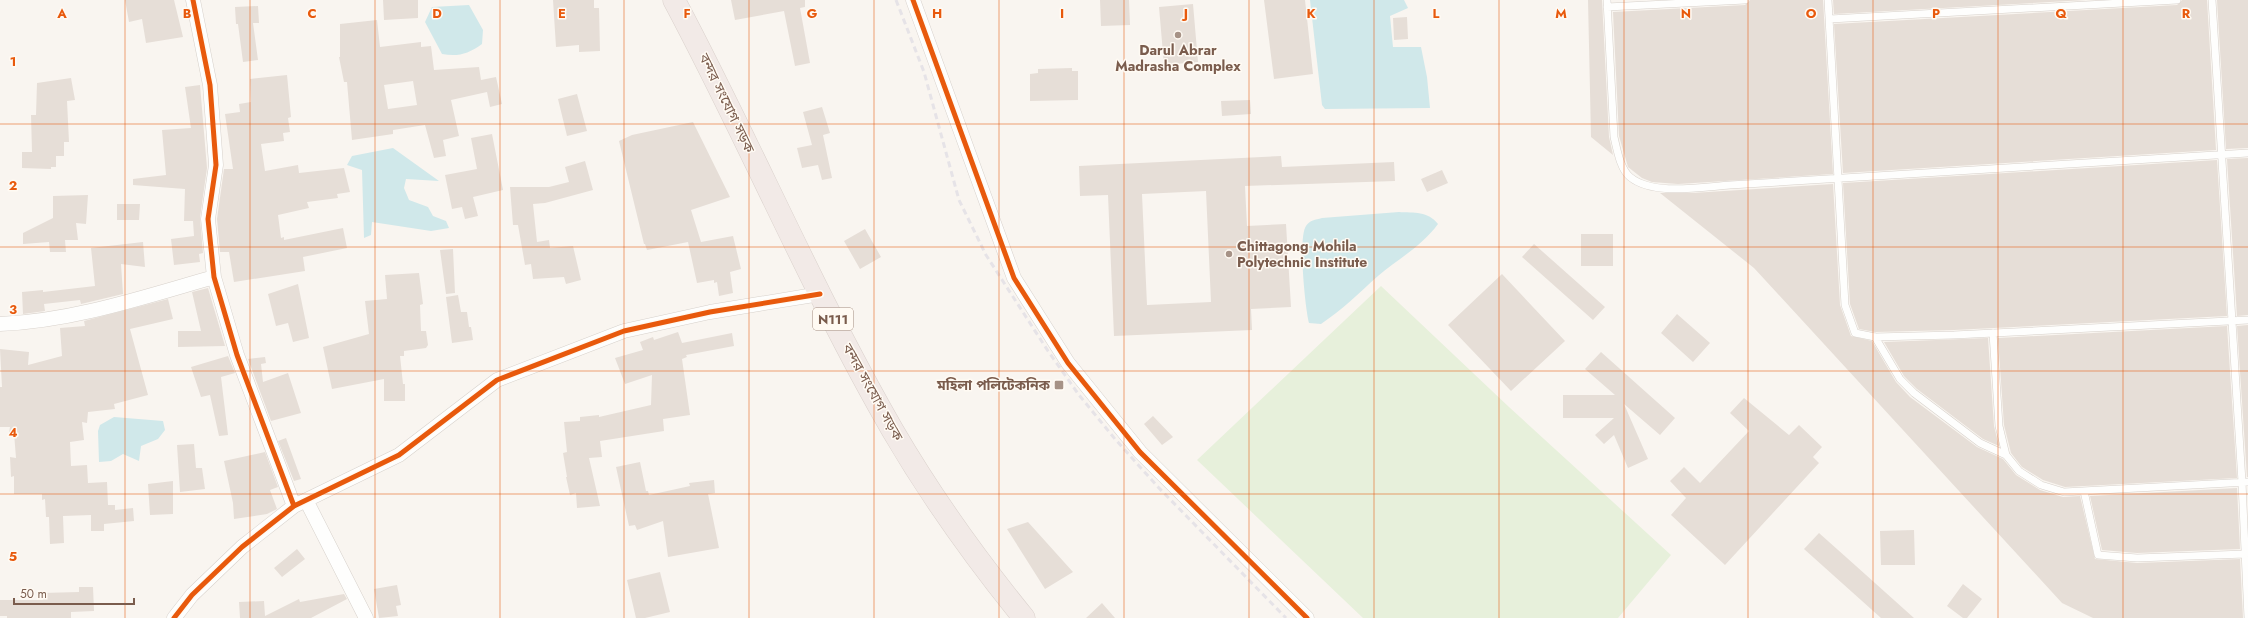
<svg xmlns="http://www.w3.org/2000/svg" width="2248" height="618" font-family="Jost,'Noto Sans Bengali',sans-serif">
<style>
.green{fill:#e7f0db}
.water{fill:#d0e8ea}
.building{fill:#e6ded7;fill-rule:evenodd}
.lines{fill:none;stroke-linecap:round;stroke-linejoin:round}
.lane-casing{stroke:#d7d1cb;stroke-width:8}
.street-casing{stroke:#d7d1cb;stroke-width:15}
.highway-casing{stroke:#dad1cc;stroke-width:23}
.lane{stroke:#fefefd;stroke-width:7}
.street{stroke:#fefefd;stroke-width:14}
.highway{stroke:#f2eae7;stroke-width:22}
.rail{stroke:#e6e3e7;stroke-width:3;stroke-dasharray:6 4;stroke-linecap:butt}
.cycleway-casing{stroke:#fffaf3;stroke-width:8}
.cycleway{stroke:#e8590c;stroke-width:5}
.grid{fill:none;stroke:#e8590c;stroke-width:1;stroke-opacity:0.55}
.poi-dot{fill:#a69286;stroke:#fffaf3;stroke-width:1.5}
.labels{text-anchor:middle;stroke-width:3;stroke-linejoin:round;paint-order:stroke}
.shield{fill:#fffaf3;stroke:#a28b7f;stroke-width:1}
.shield-label{font-size:13px;font-weight:bold;fill:#7a5c4d}
.poi-label{font-size:14px;font-weight:bold;fill:#7a5c4d;stroke:#fffaf3}
.street-label{font-size:14px;fill:#7a5c4d;stroke:#fffaf3}
.grid-label{font-size:13px;text-anchor:middle;font-weight:bold;fill:#e8590c;stroke:#fffaf3;stroke-width:3;stroke-linejoin:round;paint-order:stroke}
</style>
<rect width="100%" height="100%" fill="#f9f5f0"/>
<path class="green" d="M1381 286 1509 407 1671 555 1618 618H1363L1197 460Z"/>
<path class="water" d="M1310 0H1404L1408 8 1390 16 1393 47H1421L1427 77 1430 108 1325 109 1322 105Z
M469 5 483 30 482 44C468 54 458 57 442 54L425 22 432 7Z
M393 148 439 181 406 179 404 188 409 200 428 207 433 216 446 221 449 228 431 231 372 222 371 235 364 238 362 170 347 165 352 156Z
M1399 212C1414 213 1428 211 1438 224 1422 246 1398 259 1378 276 1359 293 1342 310 1321 324L1309 323C1305 307 1298 237 1306 226 1310 220 1315 220 1322 218Z
M114 417 163 421 165 430 158 439 141 446 139 461 123 454 111 461 99 462 98 431 100 425Z"/>
<path class="building" d="M125 0H174L183 37 146 43 142 19 129 22Z
M383 0H418V18L384 20Z
M553 0H594V8H599L600 51 579 52V45L556 47Z
M731 0H805V7L800 8 810 63 795 66 784 11 735 20Z
M1100 0H1129L1130 25 1101 26Z
M1264 0H1305L1313 74 1274 79Z
M1588 0H1602L1609 137 1613 155 1591 137Z
M1750 0H1823L1833 174 1678 184 1652 182 1642 178 1628 167 1619 136 1613 12 1745 5Z
M1833 0H2086L1834 14Z
M2182 0H2207L2216 150 1843 173 1834 24 2177 5Z
M2217 0H2248V148L2226 149Z
M1193 4 1198 62 1164 65 1159 7Z
M258 6 259 23H253L258 60 243 62 238 24H236L235 7Z
M1407 17 1408 39 1394 40 1393 18Z
M377 20 380 47 421 42V47L431 46 434 70 479 67 481 80 496 77 502 104 490 107 487 92 451 100 459 136 443 140 446 156 434 158 425 125 393 130V134L352 140 347 82H344L339 57H340V24ZM413 81 417 105 388 109 384 85Z
M1072 68V71H1078V100L1030 101V74L1038 73V69Z
M287 75 291 117 288 118 290 132 283 133 284 141 261 144 265 171 298 165 299 173 344 168 350 192 337 194 338 198 307 202 309 208 278 215 281 238 284 237V240L343 228 347 248 303 257 305 271 234 282 229 252H220L217 219 224 169H233L225 114 240 112 239 104 251 102 250 79Z
M71 78 75 100 67 101 69 142H64V156H56V167H51V169L22 168V152H32L31 115H36L37 83Z
M200 85 207 168 200 218 203 253 199 254 200 262 174 265 171 239 194 236 193 221H184L185 189 133 185V179L166 175 162 130 191 128 185 87Z
M577 94 587 131 567 136 558 99Z
M1250 100 1251 114 1222 116 1221 101Z
M822 107 830 133 823 135 832 178 822 180 818 165 802 168 797 148 812 145 803 112Z
M693 122 730 197 691 210 701 242 733 236 741 269 730 272 733 293 719 296 717 282 714 283V280L697 283 688 242 647 250 645 244H644L619 141 632 135Z
M492 134 503 190 473 197 478 216 465 219 462 207 452 209 445 175 477 169 471 138Z
M1281 156 1282 167 1394 162 1395 181 1245 186 1247 226 1286 224 1291 307 1251 309 1252 330 1114 336 1108 195 1080 196 1079 166ZM1206 191 1211 302 1147 305 1142 194Z
M2248 158V315L2237 316 2227 159Z
M2217 160 2227 316 1954 330 1875 332 1859 329 1850 304 1843 183Z
M585 161 593 190 545 203 533 204 537 242 549 240 550 248 573 246 581 280 566 284 564 277 533 279 531 264 525 265 518 225H513L510 187H549L569 182 565 167Z
M1442 170 1448 183 1427 192 1421 179Z
M1833 184 1840 305 1851 336 1872 341 1896 382 1910 397 1977 447 2003 459 2016 475 2040 490 2063 497 2080 496 2095 559 2137 563 2240 559 2243 618H2093L2062 603 1754 268 1660 193H1692Z
M88 195 86 224 76 223 78 240H65L66 252H50L49 242 23 244V233L53 218V196Z
M117 204H140L139 220H117Z
M865 229 881 257 860 269 844 241Z
M1581 234H1613V266H1581Z
M143 242 145 267 121 264 123 294 81 304 80 300 44 304 45 311 23 314 22 292 43 290V292L95 286 91 248Z
M1534 244 1605 307 1593 320 1522 257Z
M453 249 455 293 446 294 440 250Z
M419 273 423 304 420 305 421 331H426L428 345 426 348 404 351V356H400L403 384H405V401H384V379L332 389 323 347 369 334 365 301 387 299 385 275Z
M1502 274 1565 341 1511 391 1448 325Z
M298 284 309 338 293 342 288 323 276 326 268 294Z
M208 288 225 346 178 347V331H201L192 292Z
M458 295 461 312H467L469 327H471L473 340 452 343 446 297Z
M168 299 173 319 130 329 148 395 114 404 115 409 88 412 87 423 82 422 84 440 70 442 71 466 87 465 88 483 107 482 108 505H115V510L133 508 134 521 104 524V531H91V515L63 516 64 543 50 544 49 517H46L45 499 42 500V494H14V476L11 477 10 457 16 458 14 433H9L10 427H0V387H2L0 349 29 352 28 365 62 356 60 328 85 326 84 321Z
M1677 314 1710 343 1693 362 1661 333Z
M2248 325V477H2247L2237 326Z
M2227 326 2237 478 2065 487 2043 480 2022 467 2011 453 2004 425 1998 338Z
M678 332 682 343 732 333 734 346 686 355 687 357 682 359 690 415 663 419 664 431 600 441 602 457 589 458 600 506 577 508 576 493 570 495 566 477H567L563 453 567 452 564 422 580 421V417L599 415V417L651 405 652 375 625 384 615 358 643 350 640 342 653 337 654 340Z
M1988 338 1994 426 1999 446 1983 439 1917 389 1904 376 1884 342Z
M1601 352 1675 418 1660 435 1624 404 1648 459 1628 468 1614 435 1604 444 1595 435 1614 418H1563V395H1615L1585 369Z
M228 356 235 373 221 377 228 435 219 436 210 395 201 397 191 367Z
M265 357 266 363 261 364 263 382 288 373 301 413 271 421 248 359Z
M1744 398 1789 435 1799 425 1822 447 1813 457 1819 463 1725 565 1671 515 1686 498 1670 481 1684 467 1700 483 1749 431 1730 413Z
M1153 416 1173 437 1162 445 1144 424Z
M286 438 301 479 294 481 278 441Z
M194 444 196 468H202L205 489 180 492 177 445Z
M265 452 278 487 270 490 277 509 267 514 234 519 233 503 224 461Z
M640 462 646 491H648L649 495 690 486 689 483 714 480 715 493 708 494 719 548 668 557 663 521 637 530 635 525 629 526 616 467Z
M173 481V514L150 515 148 484Z
M2237 488 2240 549 2137 553 2102 550 2090 496Z
M1028 522 1073 572 1045 589 1007 529Z
M1914 530 1915 565H1881L1880 531Z
M1819 533 1856 566 1914 618H1881L1804 549Z
M297 549 305 559 282 577 274 568Z
M660 572 670 612 645 618H636L627 580Z
M1963 584 1982 599 1967 618H1963L1947 606Z
M397 585 401 605 396 606 398 616 379 618 374 589Z
M79 587H93L94 611 71 612V618H7V616H0V600H43L42 593 79 592Z
M344 594 347 599 311 618H240L239 602 264 601 265 616 299 599 300 602Z
M1102 603 1115 618H1086Z"/>
<g class="lines">
<g class="lane-casing">
<path id="lane" d="M1607 0 1614 137C1617 149 1620 169 1630 177 1653 196 1701 187 1730 185L2248 153
M1828 0 1845 305 1855 333 1875 337 1954 335 2248 320
M2212 0 2242 482 2248 618
M1607 7 1745 0
M1830 19 2177 0
M1993 333 1999 426 2006 455 2019 471 2041 485 2064 492 2248 482
M1875 337 1900 379 1914 393 1980 443 2006 455
M2084 491 2098 555 2137 558 2245 554"/>
</g>
<g class="street-casing">
<path id="street" d="M193 0 210 85 216 165 208 219 214 277 237 355 294 506
M913 0 1014 278 1068 363 1140 452 1307 618
M0 324C73 321 144 297 214 277
M306 500 366 618
M174 618 192 595 242 547 294 506 399 455 497 380 624 331 710 312 820 294"/>
</g>
<g class="highway-casing">
<path id="highway" d="M674 0C750 142 812 291 893 431 931 496 976 559 1024 618"/>
</g>
<use href="#lane" class="lane"/>
<use href="#street" class="street"/>
<use href="#highway" class="highway"/>
<path class="rail" d="M896 0 924 72 959 200 986 255 1048 351 1079 395 1115 439 1158 487 1286 618"/>
<g class="cycleway-casing">
<path id="cycleway" d="M193 0 210 85 216 165 208 219 214 277 237 355 294 506
M913 0 1014 278 1068 363 1140 452 1307 618
M174 618 192 595 242 547 294 506 399 455 497 380 624 331 710 312 820 294"/>
</g>
<use href="#cycleway" class="cycleway"/>
</g>
<path class="grid" d="M125 0V618M250 0V618M375 0V618M500 0V618M624 0V618M749 0V618M874 0V618M999 0V618M1124 0V618M1249 0V618M1374 0V618M1499 0V618M1624 0V618M1748 0V618M1873 0V618M1998 0V618M2123 0V618M0 124H2248M0 247H2248M0 371H2248M0 494H2248"/>
<g class="poi-dot">
<circle cx="1178" cy="35" r="4"/>
<circle cx="1229" cy="254" r="4"/>
<rect x="1054" y="380" width="10" height="10" rx="2"/>
</g>
<g class="labels">
<rect class="shield" x="813" y="308" width="40" height="22" rx="3"/>
<g class="shield-label">
<text x="833" y="324">N111</text>
</g>
<g class="poi-label">
<text x="1178" y="55">Darul Abrar<tspan x="1178" dy="16">Madrasha Complex</tspan></text>
<text x="1237" y="251" text-anchor="start">Chittagong Mohila<tspan x="1237" dy="16">Polytechnic Institute</tspan></text>
<text x="1050" y="390" text-anchor="end">মহিলা পলিটেকনিক</text>
</g>
<g class="street-label">
<text transform="translate(727 103) rotate(64)" y="5">বন্দর সংযোগ সড়ক</text>
<text transform="translate(873 392) rotate(61)" y="5">বন্দর সংযোগ সড়ক</text>
</g>
</g>
<g class="grid-label">
<text x="62" y="18">A</text>
<text x="187" y="18">B</text>
<text x="312" y="18">C</text>
<text x="437" y="18">D</text>
<text x="562" y="18">E</text>
<text x="687" y="18">F</text>
<text x="812" y="18">G</text>
<text x="937" y="18">H</text>
<text x="1062" y="18">I</text>
<text x="1186" y="18">J</text>
<text x="1311" y="18">K</text>
<text x="1436" y="18">L</text>
<text x="1561" y="18">M</text>
<text x="1686" y="18">N</text>
<text x="1811" y="18">O</text>
<text x="1936" y="18">P</text>
<text x="2061" y="18">Q</text>
<text x="2186" y="18">R</text>
<text x="13" y="66">1</text>
<text x="13" y="190">2</text>
<text x="13" y="314">3</text>
<text x="13" y="437">4</text>
<text x="13" y="561">5</text>
</g>
<path d="M14 598v6h120v-6" fill="none" stroke="#7a5c4d" stroke-width="2"/>
<text x="20" y="598" font-size="12" fill="#7a5c4d" stroke="#fffaf3" stroke-width="3" paint-order="stroke">50 m</text>
</svg>
